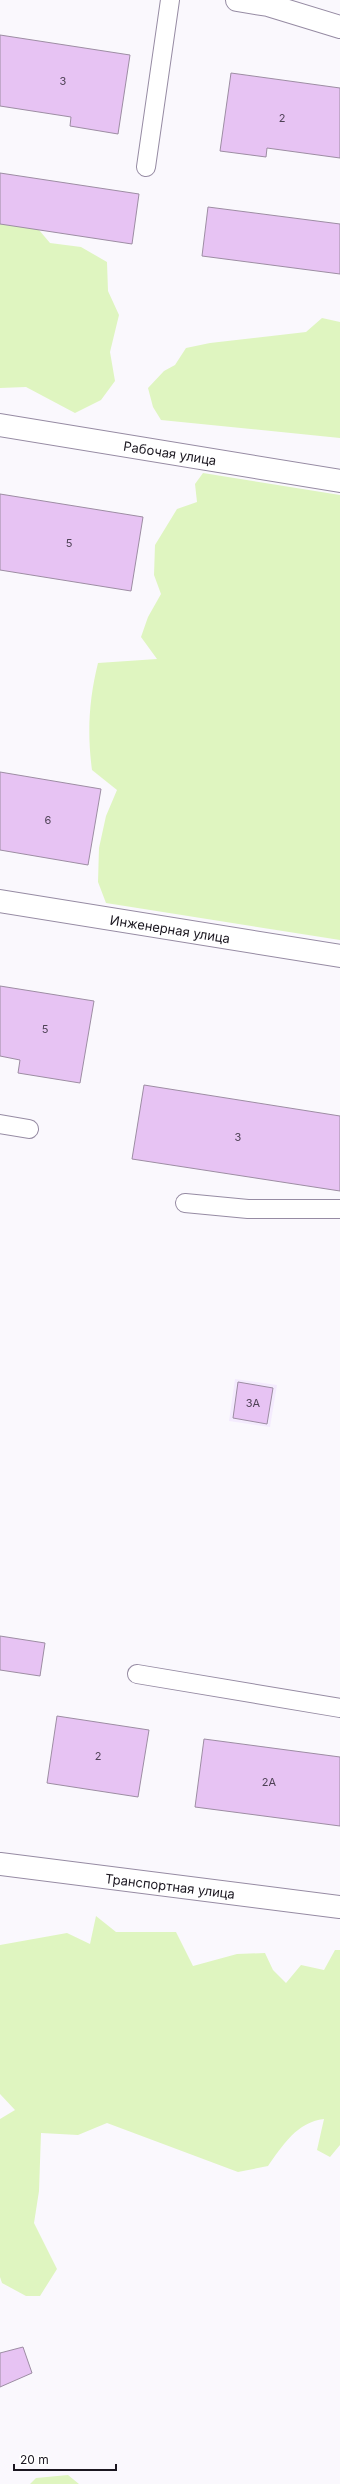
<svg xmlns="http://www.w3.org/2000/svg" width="340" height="2484" font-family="Inter,sans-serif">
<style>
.built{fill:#f4ebfe}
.green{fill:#dff5c0}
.building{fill:#e7c3f3;stroke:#9d8da3}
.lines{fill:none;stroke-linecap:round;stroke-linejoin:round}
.service-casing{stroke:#968ba3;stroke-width:20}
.minor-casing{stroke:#968ba3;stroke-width:24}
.tertiary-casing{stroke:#968ba3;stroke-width:24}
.service{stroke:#fff;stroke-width:18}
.minor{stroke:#fff;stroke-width:22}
.tertiary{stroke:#fff;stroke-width:22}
.labels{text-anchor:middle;stroke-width:3;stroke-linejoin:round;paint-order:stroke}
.number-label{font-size:11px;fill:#4e4255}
.street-label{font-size:13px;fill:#1b1720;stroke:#fff}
</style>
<rect width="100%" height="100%" fill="#faf8fd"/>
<path class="built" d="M235 1379 277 1385 270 1427 229 1421Z"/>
<path class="green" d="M0 201 23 211 50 243 81 247 107 262 108 291 119 315 110 352 115 381 101 400 75 413 26 387 0 388Z
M322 318 340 322V438L161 420 153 407 148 388 164 371 175 365 186 348 210 343 306 332Z
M203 473 340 495V940L106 903 98 882 99 848 106 816 117 790 92 770C87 733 89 699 98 663L157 659 141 637 148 617 161 594 154 575 155 545 177 509 197 502 195 484Z
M96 1916 116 1932H176L193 1966 237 1954 265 1953 273 1970 286 1983 301 1965 324 1970 335 1950H340V2145L330 2157 317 2150 324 2119C297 2122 283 2145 268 2166L238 2172 107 2123 78 2135 41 2133 39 2191 34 2223 57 2269 40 2296H26L2 2283 0 2277V2119L15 2110 0 2094V1945L67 1933 90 1944Z
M68 2475 79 2484H30L36 2478Z"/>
<path class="building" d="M0 35 130 55 118 134 70 126 71 117 0 106Z
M231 73 340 88V158L267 148 266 157 220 151Z
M0 173 139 194 132 244 0 224Z
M208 207 340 224V274L202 256Z
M0 494 143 517 131 591 0 570Z
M0 772 101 789 88 865 0 850Z
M0 986 94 1001 80 1083 18 1073 20 1060 0 1056Z
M144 1085 340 1116V1191L132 1159Z
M238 1382 273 1388 267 1424 233 1418Z
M0 1636 45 1643 40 1676 0 1670Z
M57 1716 149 1730 138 1797 47 1783Z
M204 1739 340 1757V1826L195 1807Z
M23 2347 32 2373 0 2387V2353Z"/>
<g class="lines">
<g class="service-casing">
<path id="service" d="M146 167 170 0
M0 1124 29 1129
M185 1203 248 1209H340
M137 1674 340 1708"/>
</g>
<g class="minor-casing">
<path id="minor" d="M237 0 268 5 340 27
M0 425 340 481
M0 901 340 956"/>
</g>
<g class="tertiary-casing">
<path id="tertiary" d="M0 1864 340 1907"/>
</g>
<use href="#service" class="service"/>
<use href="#minor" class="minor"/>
<use href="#tertiary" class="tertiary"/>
</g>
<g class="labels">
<g class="number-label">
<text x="63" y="85">3</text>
<text x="282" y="122">2</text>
<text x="69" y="547">5</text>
<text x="48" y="824">6</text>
<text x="45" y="1033">5</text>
<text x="238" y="1141">3</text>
<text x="253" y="1407">3А</text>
<text x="98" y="1760">2</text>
<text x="269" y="1786">2А</text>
</g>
<g class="street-label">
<text transform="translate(170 453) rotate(9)" y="5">Рабочая улица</text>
<text transform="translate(170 929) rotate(9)" y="5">Инженерная улица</text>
<text transform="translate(170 1886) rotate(7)" y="5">Транспортная улица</text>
</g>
</g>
<path d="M14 2464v6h102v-6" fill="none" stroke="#1b1720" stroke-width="2"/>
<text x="20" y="2464" font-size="12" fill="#1b1720" stroke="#ffffff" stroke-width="3" paint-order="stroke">20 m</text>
</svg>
